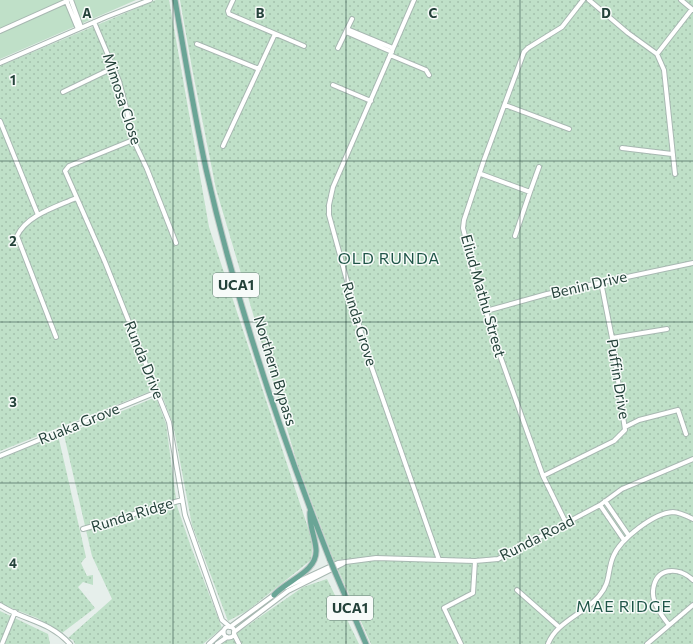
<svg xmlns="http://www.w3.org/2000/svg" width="693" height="644" font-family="Commissioner,sans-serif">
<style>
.grass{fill:#bfe0c8}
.garden{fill:url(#garden-dots)}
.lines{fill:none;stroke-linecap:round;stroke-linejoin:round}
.minor-casing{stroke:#a8b8b2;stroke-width:6}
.major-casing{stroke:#c2cac8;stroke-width:7}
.minor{stroke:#fff;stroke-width:4}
.major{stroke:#6aa596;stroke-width:5}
.major-bridge-casing{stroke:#c2cac8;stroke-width:7;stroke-linecap:butt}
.major-bridge{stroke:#6aa596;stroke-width:5}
.grid{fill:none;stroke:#24423a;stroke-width:1;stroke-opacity:0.55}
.labels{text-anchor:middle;stroke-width:3;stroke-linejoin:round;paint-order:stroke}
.shield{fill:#f7fbf9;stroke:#637a73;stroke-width:1}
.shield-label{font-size:14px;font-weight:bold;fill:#24423a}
.street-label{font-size:15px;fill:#24423a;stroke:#f7fbf9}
.neighbourhood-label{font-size:16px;letter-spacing:1px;fill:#1f5548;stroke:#f7fbf9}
.grid-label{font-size:13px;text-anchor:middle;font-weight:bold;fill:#24423a;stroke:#f7fbf9;stroke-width:3;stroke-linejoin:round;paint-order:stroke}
</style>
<defs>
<pattern id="garden-dots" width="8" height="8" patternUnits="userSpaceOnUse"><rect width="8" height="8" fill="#bfe0c8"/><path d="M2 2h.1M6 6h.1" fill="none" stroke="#a4c1ad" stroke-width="1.8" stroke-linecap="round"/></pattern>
</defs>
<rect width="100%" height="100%" fill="#e6efeb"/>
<path class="grass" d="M0 0H136L0 59Z"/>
<path class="garden" d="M156 0H169L209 227 313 543 311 560 247 611 228 621 192 525 173 424 159 388 0 451V66Z
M180 0H693V644H371L332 556 298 466 216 189 192 68Z
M156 397 166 424 177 506 191 547 222 628 203 644H75L73 640 68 638 112 599 92 556 64 435Z
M58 435 86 557 81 563 87 576 93 575V585L83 582 78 587 95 608 62 633 37 618 6 606 0 602V459Z
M327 579 359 644H221L303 587Z
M0 611 48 634 50 644H0Z"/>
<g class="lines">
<g class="minor-casing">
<path id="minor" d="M66 0 78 29
M71 0 81 27
M233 0 228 11 229 14 304 46
M414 0 333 187 329 205V215L367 354 439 560
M589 0 628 33 657 54 664 70 675 174
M681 0 693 10
M94 22 119 81 127 111 132 137 147 169 176 243
M347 29 393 48
M0 31 67 1
M346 32 392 52
M197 44 259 69
M338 48 352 19
M657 54 692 9
M390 55 426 70 429 75
M0 63 106 17 150 0
M333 85 371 101
M63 92 113 68
M505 105 569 129
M0 121 38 215
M133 140 69 166 65 171 105 262 169 422 185 515 222 620 229 626
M223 146 275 34
M622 148 672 154
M481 174 530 192 515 236
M530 192 539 167
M486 311 547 294 693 263
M56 337 17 236C27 215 56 207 76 198
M612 338 667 329
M625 427 639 420 678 410 686 434
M0 456 157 392
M543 476 614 441 625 430 612 338 601 282
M605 501 629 536
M600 505 624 540
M566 523 543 476 497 347 474 273 463 228 464 220 484 160 524 52 528 48 562 27 583 0
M83 529 182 500
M286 587 338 563 376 558 475 561 498 559 600 505 622 489 693 459
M517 590 559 627
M0 605C24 621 48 620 70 644
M669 625C662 616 652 603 653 591 655 567 678 566 693 580
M223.5 632a5.5 5.5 0 1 1 11 0a5.5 5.5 0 1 1-11 0Z
M230 627 275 594
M234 632 288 591 344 563
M234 634 239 644
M2 644 15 612
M209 644 223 631
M217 644 227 637
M461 644 444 608 473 593 475 561
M548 644C556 622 584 614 599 596 611 582 607 572 613 557 620 539 654 513 673 512 679 512 687 516 693 519
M647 644 693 605"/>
</g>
<g class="major-casing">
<path id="major" d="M175 0C185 57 194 113 206 169 236 303 280 433 330 560
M335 572 366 644
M274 595C287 580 318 572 316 549 315 537 309 525 310 512"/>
</g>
<use href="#minor" class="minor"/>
<use href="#major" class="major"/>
<g class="major-bridge-casing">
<path id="major-bridge" d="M330 560 335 572"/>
</g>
<use href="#major-bridge" class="major-bridge"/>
</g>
<path class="grid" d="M173 0V644M346 0V644M520 0V644M0 161H693M0 322H693M0 483H693"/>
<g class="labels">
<g class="shield">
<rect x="213" y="273" width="46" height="24" rx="3"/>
<rect x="327" y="596" width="46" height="24" rx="3"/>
</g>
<g class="shield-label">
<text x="236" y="290">UCA1</text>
<text x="350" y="613">UCA1</text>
</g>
<g class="street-label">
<text transform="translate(122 99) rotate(72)" y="5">Mimosa Close</text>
<text transform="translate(589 285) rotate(-13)" y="5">Benin Drive</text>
<text transform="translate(483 296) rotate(74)" y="5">Eliud Mathu Street</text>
<text transform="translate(359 324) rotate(73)" y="5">Runda Grove</text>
<text transform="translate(144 360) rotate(68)" y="5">Runda Drive</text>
<text transform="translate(275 371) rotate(73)" y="5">Northern Bypass</text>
<text transform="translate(618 379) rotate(81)" y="5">Puffin Drive</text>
<text transform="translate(79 424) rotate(-22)" y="5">Ruaka Grove</text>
<text transform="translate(132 515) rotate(-17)" y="5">Runda Ridge</text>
<text transform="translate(537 538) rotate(-27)" y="5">Runda Road</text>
</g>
<g class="neighbourhood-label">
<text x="389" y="264">OLD RUNDA</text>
<text x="624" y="612">MAE RIDGE</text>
</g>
</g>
<g class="grid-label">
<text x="87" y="18">A</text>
<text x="260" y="18">B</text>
<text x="433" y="18">C</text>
<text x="606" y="18">D</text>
<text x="13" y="85">1</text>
<text x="13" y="246">2</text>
<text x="13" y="407">3</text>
<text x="13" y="568">4</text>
</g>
</svg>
